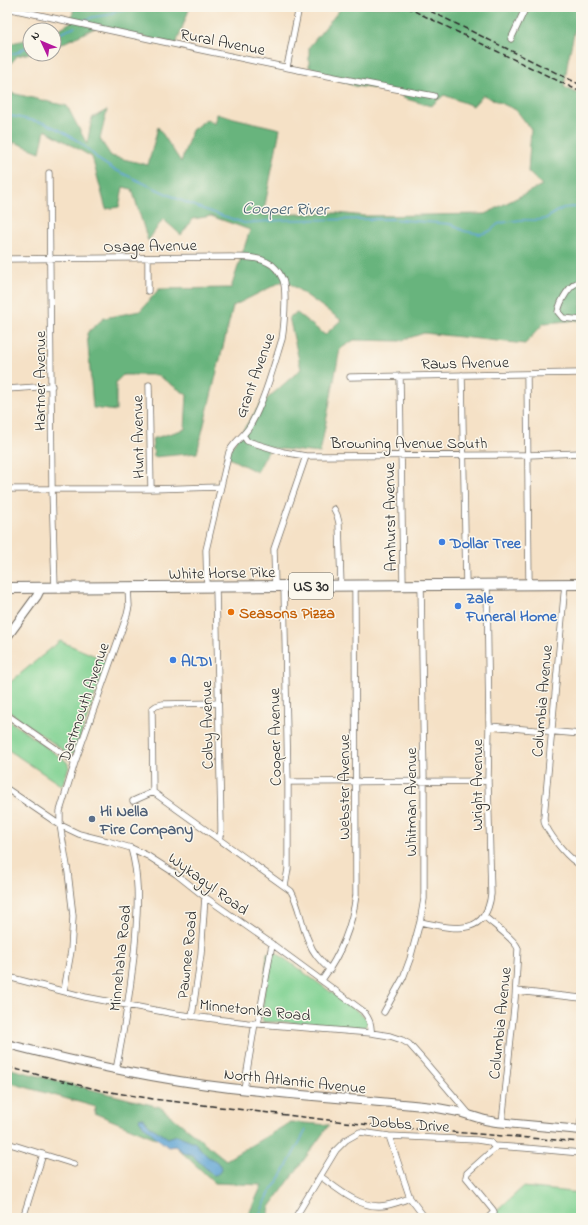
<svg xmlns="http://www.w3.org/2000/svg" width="588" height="1225" font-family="'Indie Flower',sans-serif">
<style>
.green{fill:#81d293;stroke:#567e5f}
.forest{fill:#68b47d;stroke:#4a7054}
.water{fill:#5da3d3;stroke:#44677f}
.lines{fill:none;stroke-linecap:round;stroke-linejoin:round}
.stream{stroke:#5da3d3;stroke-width:1.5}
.street-casing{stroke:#726b61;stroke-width:7}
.secondary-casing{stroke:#726b61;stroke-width:10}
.highway-casing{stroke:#726b61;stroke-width:12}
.street{stroke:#fff;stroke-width:5.5}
.secondary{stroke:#fff;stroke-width:8}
.highway{stroke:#fff;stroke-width:10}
.rail{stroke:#2b2b2b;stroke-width:1.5;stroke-dasharray:6 3;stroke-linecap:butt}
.shop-dot{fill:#3f7fe0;stroke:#fbf7ec;stroke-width:1.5}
.food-dot{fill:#e8710a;stroke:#fbf7ec;stroke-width:1.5}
.service-dot{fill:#5c6f8a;stroke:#fbf7ec;stroke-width:1.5}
.labels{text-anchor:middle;stroke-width:3;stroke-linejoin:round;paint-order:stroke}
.shield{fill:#fbf7ec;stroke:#696865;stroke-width:1}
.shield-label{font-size:15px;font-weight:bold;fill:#2b2b2b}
.street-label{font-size:16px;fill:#2b2b2b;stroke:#fbf7ec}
.shop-label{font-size:16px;font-weight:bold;fill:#366cbe;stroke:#fbf7ec;text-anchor:start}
.food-label{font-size:16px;font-weight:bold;fill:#c56008;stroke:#fbf7ec;text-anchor:start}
.service-label{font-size:16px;font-weight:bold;fill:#4e5e75;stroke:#fbf7ec;text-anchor:start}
.water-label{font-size:17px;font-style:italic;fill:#3f5b6e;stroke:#fbf7ec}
</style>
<rect width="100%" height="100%" fill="#fbf7ec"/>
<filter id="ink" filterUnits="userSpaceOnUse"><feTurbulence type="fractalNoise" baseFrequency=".025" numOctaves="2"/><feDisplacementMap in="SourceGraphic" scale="8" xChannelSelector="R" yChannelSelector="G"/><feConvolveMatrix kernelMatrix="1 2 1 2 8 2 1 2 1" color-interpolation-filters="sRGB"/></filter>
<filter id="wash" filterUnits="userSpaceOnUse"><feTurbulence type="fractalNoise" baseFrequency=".012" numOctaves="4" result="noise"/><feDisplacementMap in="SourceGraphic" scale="16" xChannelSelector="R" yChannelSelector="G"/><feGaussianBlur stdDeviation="0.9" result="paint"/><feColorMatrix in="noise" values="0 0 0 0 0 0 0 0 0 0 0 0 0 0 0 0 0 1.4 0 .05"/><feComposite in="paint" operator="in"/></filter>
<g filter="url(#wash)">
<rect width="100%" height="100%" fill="#f5e1c6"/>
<path class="green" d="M60 641 107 661 75 752 71 754 67 753 7 710V683L8 684Z
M7 719 67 762 69 767 62 786 7 749Z
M274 951 364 1016 367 1020V1024L364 1028 359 1029 284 1022H263L262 1016 267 953Z
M523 1187 581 1193V1218H548L518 1216V1218H489Z"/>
<path class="forest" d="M74 7H190L176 44 97 27 59 45 54 47V32L71 22Z
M342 7H580L568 60 564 87 581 95V320L544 323 525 344 424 333 400 341 354 340 340 349 320 453 270 448 257 472 225 456 260 405 301 369 289 317 297 313 325 335 341 320 285 280 233 306 197 453 154 457 152 439 185 429 187 395 157 375H123L116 382V411L93 408 87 333 104 318 140 311 159 289 231 288 250 230 211 216 193 219 181 235 163 219 148 241 132 189 123 187 119 207 106 209 92 157 45 130 40 152 14 142 7 160V92L67 106 87 144 92 118 107 110 100 139 111 156 148 165 158 127 181 162 192 130 207 119 215 124 217 114 280 129 263 215 337 213 365 216 485 214 542 185 528 172 531 129 516 110 483 95 473 106 444 95 431 106 403 98 405 92 354 86 309 67V47Z
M30 39V53L17 56 7 68V44Z
M7 1068 160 1107 226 1160 291 1122 329 1125 270 1207 268 1218H247L262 1185 215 1183 175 1146 94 1113 96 1107 7 1082Z"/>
<path class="water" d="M140 1117 144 1119 151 1127 168 1138 177 1135 194 1142 208 1157 216 1161 221 1167C221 1172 218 1175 213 1175L192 1155 183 1152 175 1146 168 1147C158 1139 147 1130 139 1120Z"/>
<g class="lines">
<path class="stream" d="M83 21 93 17 108 15 114 12 122 11 133 7
M54 38 61 33 75 27
M7 55 16 53 30 45
M7 115 44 123 58 129 78 141 90 151 99 160 113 169 180 200 203 209 244 223 285 220 391 219 450 224 464 231 480 234 485 233 490 231 498 224 506 222 520 220H538L545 219 563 208 572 207 581 208
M258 1218 269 1194 282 1175 306 1130"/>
</g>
</g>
<g filter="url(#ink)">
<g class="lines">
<g class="street-casing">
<path id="street" d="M7 8C149 39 291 70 434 96
M511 39 526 7
M287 67 299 7
M49 173 52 489 55 588
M7 259 231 257C242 258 256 256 267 262 274 265 280 273 283 280 287 291 284 327 282 339 273 368 265 399 250 426 244 436 234 442 229 452L206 550 207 587
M581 282C570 282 560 302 558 312L563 318 581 320
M148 291V258
M527 374 529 584
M462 375 466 585
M400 376 403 585
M350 377 581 373
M149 385 151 489
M7 389 52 386
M243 435 247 441 283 452 306 456 528 455 581 453
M7 489H151L220 487
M334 509 337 515 339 523 341 586
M565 584 544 817C544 820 544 824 546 826 552 838 569 860 581 865
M275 586 274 549 306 456
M284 586 288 782V869L285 886
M216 587 221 824V832L219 839
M7 715 75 762
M489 726 581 734
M288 782 488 781
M7 789 60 825 79 834 107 841 131 848 148 856 176 874 205 897 272 944 363 1011C369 1018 372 1024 371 1033
M153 792 291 891C300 907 301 925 309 942 313 953 321 962 330 970
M153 792 152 709 156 706 163 704 218 703
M133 801 153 792
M484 916C491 923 517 941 518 949L515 999 502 1123
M420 922C451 928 486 939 491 894L488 781 489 726 487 585
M7 968 9 974 7 979
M8 977 85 997 175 1014 247 1023 371 1033 390 1036 402 1040 409 1044 425 1062 470 1115
M322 980C341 954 352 927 356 895L355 586
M64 991 71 951 73 916 68 872 60 825V811L75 762 127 615 129 606 128 588
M516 991 581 998
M384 1012 403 978 410 959 420 922 424 899V781L421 585
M192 1016 201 954 205 897
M258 1024 272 944
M116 1070C125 1024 133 978 136 930 138 901 139 877 131 848
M244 1089 255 1023
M580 1130 581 1120
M389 1136 410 1198 425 1218
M7 1143 74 1164
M494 1146 525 1148 581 1153
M320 1176C338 1189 358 1207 380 1206 390 1206 401 1201 410 1198
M23 1218 43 1154
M295 1218 336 1150 346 1140 360 1132 389 1136 477 1140 490 1142 495 1148 467 1173 466 1177 493 1210 494 1212 488 1218"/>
</g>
<g class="secondary-casing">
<path id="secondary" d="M7 637 37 596 41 588
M7 1044C80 1063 154 1079 230 1088 297 1095 365 1100 432 1107L459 1112 485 1120 496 1122 581 1130"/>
</g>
<g class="highway-casing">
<path id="highway" d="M7 588 581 584"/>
</g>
<use href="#street" class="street"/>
<use href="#secondary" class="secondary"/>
<use href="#highway" class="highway"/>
<path class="rail" d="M406 7 581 92
M422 7 581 85
M7 1067 99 1090 153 1099 370 1125 452 1132 581 1142"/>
</g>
</g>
<g class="shop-dot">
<circle cx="442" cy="542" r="4"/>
<circle cx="458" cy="606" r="4"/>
<circle cx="173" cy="660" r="4"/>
</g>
<circle class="food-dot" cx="231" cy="612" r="4"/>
<circle class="service-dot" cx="92" cy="819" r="4"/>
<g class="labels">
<rect class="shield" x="289" y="573" width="44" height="26" rx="3"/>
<g class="shield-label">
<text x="311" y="591">US 30</text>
</g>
<g class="street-label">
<text transform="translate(223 41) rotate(11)" y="6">Rural Avenue</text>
<text transform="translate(150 245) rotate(-1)" y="6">Osage Avenue</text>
<text transform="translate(465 362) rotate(-1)" y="6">Raws Avenue</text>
<text transform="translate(254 375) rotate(-70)" y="6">Grant Avenue</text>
<text transform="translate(39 381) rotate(-90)" y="6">Hartner Avenue</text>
<text transform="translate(137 437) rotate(-91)" y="6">Hunt Avenue</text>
<text x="409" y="448">Browning Avenue South</text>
<text transform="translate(389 517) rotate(-91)" y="6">Amhurst Avenue</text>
<text transform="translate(222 572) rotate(-1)" y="6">White Horse Pike</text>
<text transform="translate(541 701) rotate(-85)" y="6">Columbia Avenue</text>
<text transform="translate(83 702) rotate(-71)" y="6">Dartmouth Avenue</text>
<text transform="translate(206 725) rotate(-91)" y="6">Colby Avenue</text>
<text transform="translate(274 737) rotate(-91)" y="6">Cooper Avenue</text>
<text transform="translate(476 785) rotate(-90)" y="6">Wright Avenue</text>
<text transform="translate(343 787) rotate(-90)" y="6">Webster Avenue</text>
<text transform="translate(410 802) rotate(-90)" y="6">Whitman Avenue</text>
<text transform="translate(209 883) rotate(36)" y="6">Wykagyl Road</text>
<text transform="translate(186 955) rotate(-84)" y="6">Pawnee Road</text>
<text transform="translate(119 958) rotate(-84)" y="6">Minnehaha Road</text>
<text transform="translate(255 1009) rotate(6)" y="6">Minnetonka Road</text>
<text transform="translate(499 1023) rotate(-84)" y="6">Columbia Avenue</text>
<text transform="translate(295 1080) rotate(6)" y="6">North Atlantic Avenue</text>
<text transform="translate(409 1123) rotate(4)" y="6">Dobbs Drive</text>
</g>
<g class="shop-label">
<text x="450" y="548">Dollar Tree</text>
<text x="466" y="603">Zale<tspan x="466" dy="18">Funeral Home</tspan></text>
<text x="181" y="666">ALDI</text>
</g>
<g class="food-label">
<text x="239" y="618">Seasons Pizza</text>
</g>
<g class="service-label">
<text x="100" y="816">Hi Nella<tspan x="100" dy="18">Fire Company</tspan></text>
</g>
<g class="water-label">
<text transform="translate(285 208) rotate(1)" y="6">Cooper River</text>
</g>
</g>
<rect width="588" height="1225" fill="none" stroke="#fbf7ec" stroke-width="24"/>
<g transform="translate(42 42) rotate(314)"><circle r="19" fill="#fbf7ec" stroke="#a8a59f"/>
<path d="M0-3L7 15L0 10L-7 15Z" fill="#b5179e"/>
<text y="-6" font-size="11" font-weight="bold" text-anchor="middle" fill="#2b2b2b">N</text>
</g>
</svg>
